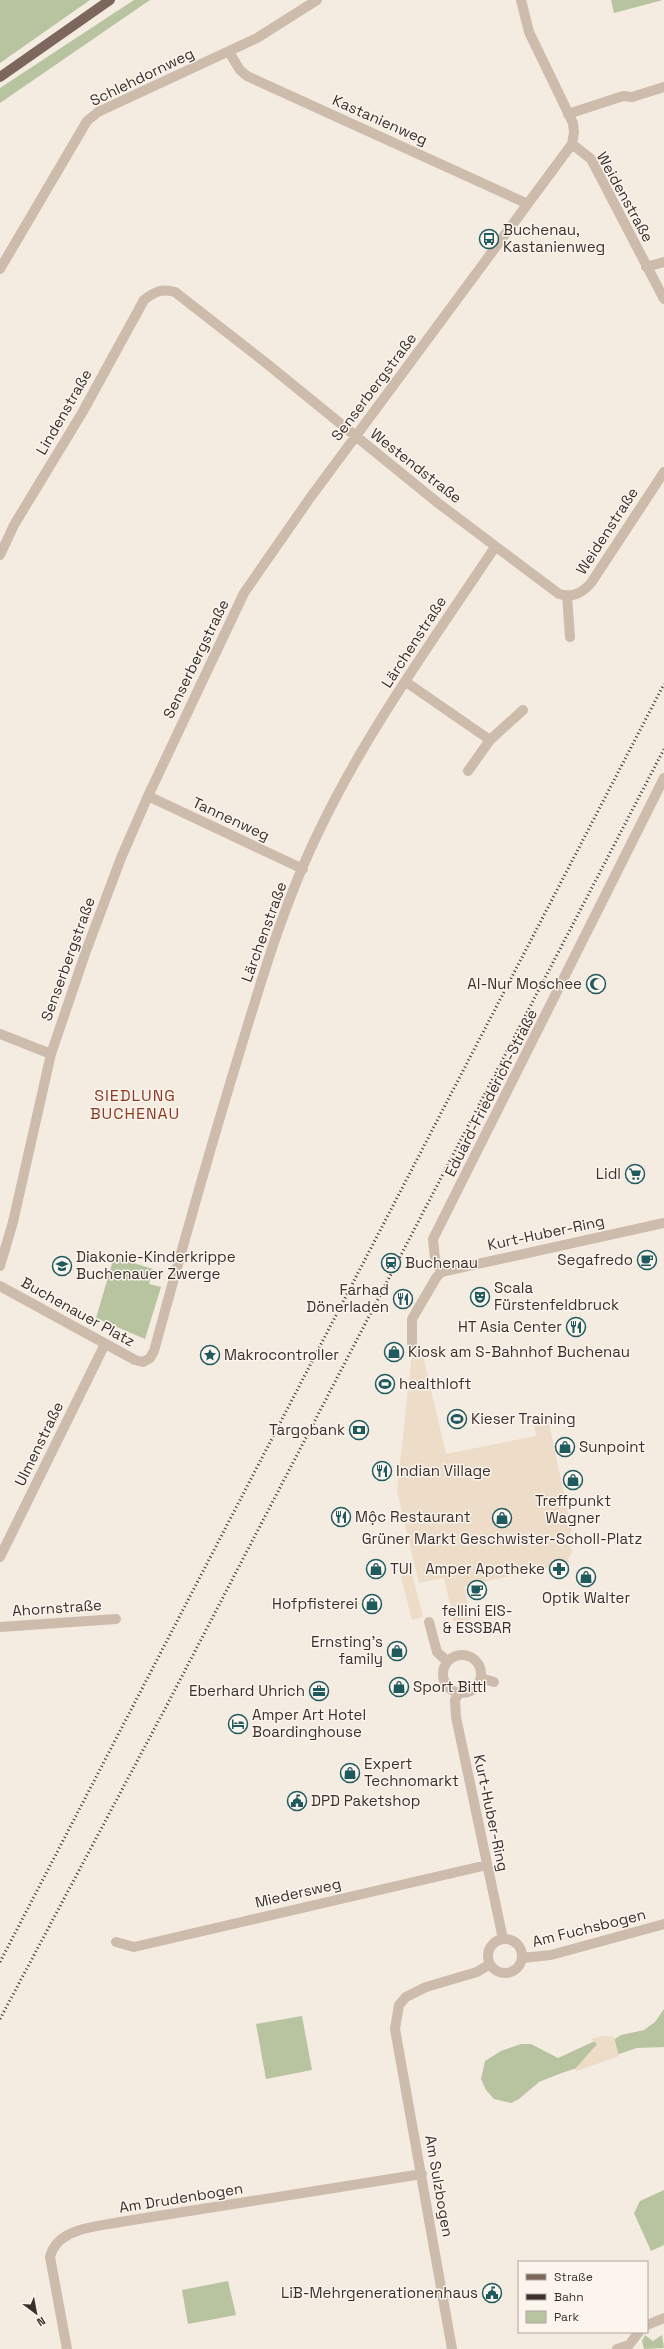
<svg xmlns="http://www.w3.org/2000/svg" width="664" height="2349" font-family="'Space Grotesk',sans-serif">
<style>
.green{fill:#b8c4a0}
.plaza{fill:#ecdcc8}
.lines{fill:none;stroke-linecap:round;stroke-linejoin:round}
.minor{stroke:#cdbbac;stroke-width:10}
.primary{stroke:#7d675c;stroke-width:10}
.rail{stroke:#3b302b;stroke-width:3;stroke-dasharray:1 3;stroke-linecap:butt}
.labels{text-anchor:middle;stroke-width:3;stroke-linejoin:round;paint-order:stroke}
.street-label{font-size:15px;fill:#3b302b;stroke:#fbf5ee}
.poi-label{font-size:15px;fill:#3b302b;stroke:#fbf5ee;text-anchor:start}
.neighbourhood-label{font-size:16px;letter-spacing:1px;fill:#8c3b22;stroke:#fbf5ee}
</style>
<rect width="100%" height="100%" fill="#f4ebe1"/>
<path class="green" d="M0 0H90L0 63Z
M134 0H150L0 103V88Z
M611 0H663L614 13Z
M114 1257 153 1269 149 1284 161 1287 145 1339 96 1318Z
M664 2009V2047L637 2048 559 2074 539 2082 519 2099 511 2103 494 2099 486 2090 481 2079 485 2061 501 2051 521 2044H531L558 2058 597 2040 612 2041 621 2035 644 2030 655 2022Z
M302 2016 312 2070 266 2079 256 2024Z
M664 2190V2245L651 2251 634 2213 640 2201Z
M228 2281 236 2315 188 2324 182 2290Z
M645 2335 653 2341 662 2335 664 2348 644 2349 642 2341Z"/>
<path class="plaza" d="M421 1347 446 1454 536 1436 533 1417 547 1414 572 1531 568 1537 572 1552 568 1558 569 1563 464 1586 471 1619 454 1622 444 1578 419 1583 397 1491 412 1354Z
M410 1566 423 1617 412 1620 399 1569Z
M603 2036 614 2037 619 2056 577 2071 575 2069 597 2044 591 2039Z"/>
<g class="lines">
<path class="minor" d="M229 52 240 70 247 76 528 204
M568 114 623 96 632 97 664 87
M572 144 591 159 664 299
M646 267 664 262
M0 269 87 121 98 112 257 38 317 0
M0 555 14 525 82 413 144 300C154 292 162 288 175 292L266 363 438 503 559 594C573 598 582 593 591 583L664 472
M567 596 570 637
M406 682 490 740 523 710
M468 771 490 740
M148 796 303 869
M0 1034 51 1054
M0 1266 13 1222 51 1054 86 951 121 858 148 796 244 593 310 498 572 144 574 132 573 123 529 32 521 0
M441 1272 435 1259 433 1239 664 778
M0 1286 135 1360 143 1362 150 1358 154 1351C181 1252 209 1152 239 1054 262 978 285 900 320 829 368 729 434 639 495 547
M412 1343V1319L436 1278 441 1272 664 1223
M0 1557 105 1344
M429 1622 437 1652 447 1661
M0 1627 116 1619
M443 1674a19 19 0 1 1 38 0a19 19 0 1 1-38 0Z
M481 1678 494 1682
M459 1693 455 1700 456 1717 503 1939
M488 1956a17 17 0 1 1 34 0a17 17 0 1 1-34 0Z
M116 1942 134 1947 487 1865
M522 1958 551 1955 664 1924
M647 2325 664 2318
M67 2349 50 2257C57 2228 95 2227 120 2222L422 2174
M452 2349 395 2029 399 2005 406 1997 426 1987 477 1972 490 1964
M617 2349 629 2345 639 2332"/>
<path class="primary" d="M0 77 110 0"/>
<path class="rail" d="M0 1962 664 684
M0 2019 167 1705 664 749"/>
</g>
<defs>
<g id="bus-ring" transform="scale(1)"><circle r="9.5" fill="#fbf5ee" stroke="#1f5a5e" stroke-width="1.5"/><path d="M-5-6H5V4H4V6H2V4H-2V6H-4V4H-5ZM-3.5-4V0h7V-4ZM-3.5 1.2v1.5H-2V1.2ZM2 1.2v1.5H3.5V1.2Z" fill="#1f5a5e"/></g>
<g id="mosque-ring" transform="scale(1)"><circle r="9.5" fill="#fbf5ee" stroke="#1f5a5e" stroke-width="1.5"/><path d="M3.5-4.9A6 6 0 1 0 3.5 4.9A5 5 0 1 1 3.5-4.9Z" fill="#1f5a5e"/></g>
<g id="supermarket-ring" transform="scale(1)"><circle r="9.5" fill="#fbf5ee" stroke="#1f5a5e" stroke-width="1.5"/><path d="M-6-5.5h2.5l.6 2H6L4.5 2H-2.5L-4.4-4H-6ZM-1.5 3.2a1.3 1.3 0 1 0 .1 0ZM3 3.2a1.3 1.3 0 1 0 .1 0Z" fill="#1f5a5e"/></g>
<g id="cafe-ring" transform="scale(1)"><circle r="9.5" fill="#fbf5ee" stroke="#1f5a5e" stroke-width="1.5"/><path d="M-5.5-4.5H6V0H3Q3 3.5 0 3.5H-2.5Q-5.5 3.5-5.5 0ZM3-3.2v2h1.7v-2ZM-6 4.5H4V6H-6Z" fill="#1f5a5e"/></g>
<g id="station-ring" transform="scale(1)"><circle r="9.5" fill="#fbf5ee" stroke="#1f5a5e" stroke-width="1.5"/><path d="M-3-6H3Q5-6 5-4V2Q5 4 3 4L4.5 6H3L1.5 4h-3L-3 6H-4.5L-3 4Q-5 4-5 2V-4Q-5-6-3-6ZM-3.5-4v3h7v-3ZM-3.5 1v1.5H-2V1ZM2 1v1.5H3.5V1Z" fill="#1f5a5e"/></g>
<g id="school-ring" transform="scale(1)"><circle r="9.5" fill="#fbf5ee" stroke="#1f5a5e" stroke-width="1.5"/><path d="M0-5L7-2L0 1L-7-2ZM-4 1L0 2.5L4 1V4Q0 6-4 4Z" fill="#1f5a5e"/></g>
<g id="theatre-ring" transform="scale(1)"><circle r="9.5" fill="#fbf5ee" stroke="#1f5a5e" stroke-width="1.5"/><path d="M-5-5.5Q0-4 5-5.5V0Q5 5 0 6Q-5 5-5 0ZM-3.3-2.5H-1v1.5H-3.3ZM1-2.5H3.3v1.5H1ZM-2.8 1Q0 5.5 2.8 1Z" fill="#1f5a5e"/></g>
<g id="restaurant-ring" transform="scale(1)"><circle r="9.5" fill="#fbf5ee" stroke="#1f5a5e" stroke-width="1.5"/><path d="M-5-6h1v4h1v-4h1v4h1v-4h1v5L-1.5 .5V6h-2V.5L-5-1ZM5-6V6H3V1.5H1.5Q1.5-4 5-6Z" fill="#1f5a5e"/></g>
<g id="shop-ring" transform="scale(1)"><circle r="9.5" fill="#fbf5ee" stroke="#1f5a5e" stroke-width="1.5"/><path d="M-5-2.5h2.3a2.7 3.5 0 0 1 5.4 0H5L5.5 6h-11ZM-1.5-2.5h3a1.5 2.3 0 0 0-3 0Z" fill="#1f5a5e"/></g>
<g id="sight-ring" transform="scale(1)"><circle r="9.5" fill="#fbf5ee" stroke="#1f5a5e" stroke-width="1.5"/><path d="M0-6L1.8-2.2L6-1.7L2.9 1.2L3.7 5.4L0 3.3L-3.7 5.4L-2.9 1.2L-6-1.7L-1.8-2.2Z" fill="#1f5a5e"/></g>
<g id="stadium-ring" transform="scale(1)"><circle r="9.5" fill="#fbf5ee" stroke="#1f5a5e" stroke-width="1.5"/><path d="M0-5a6.5 5 0 1 0 0 10a6.5 5 0 1 0 0-10ZM-3.5-1.8h7v3.6h-7Z" fill="#1f5a5e"/></g>
<g id="bank-ring" transform="scale(1)"><circle r="9.5" fill="#fbf5ee" stroke="#1f5a5e" stroke-width="1.5"/><path d="M-6-4H6V4H-6ZM0-2.3a2.3 2.3 0 1 0 0 4.6a2.3 2.3 0 1 0 0-4.6Z" fill="#1f5a5e"/></g>
<g id="pharmacy-ring" transform="scale(1)"><circle r="9.5" fill="#fbf5ee" stroke="#1f5a5e" stroke-width="1.5"/><path d="M-2-6h4v4h4v4h-4v4h-4v-4h-4v-4h4Z" fill="#1f5a5e"/></g>
<g id="office-ring" transform="scale(1)"><circle r="9.5" fill="#fbf5ee" stroke="#1f5a5e" stroke-width="1.5"/><path d="M-6-3h4V-5.5h4V-3h4V5H-6ZM-1-4.5V-3h2v-1.5ZM-6 0V1H6V0Z" fill="#1f5a5e"/></g>
<g id="hotel-ring" transform="scale(1)"><circle r="9.5" fill="#fbf5ee" stroke="#1f5a5e" stroke-width="1.5"/><path d="M-6-4.5h1.5V1H6V5H4.5V3h-9V5H-6ZM-4 0a1.8 1.8 0 1 1 3.6 0ZM.5 0V-2.5h3Q6-2.5 6 0Z" fill="#1f5a5e"/></g>
<g id="civic-ring" transform="scale(1)"><circle r="9.5" fill="#fbf5ee" stroke="#1f5a5e" stroke-width="1.5"/><path d="M-.6-6.5H3V-4.5H.6V-3L4-1V1h2V6H-6V1h2V-1L-.6-3ZM-1.2 2.5V6h2.4V2.5Z" fill="#1f5a5e"/></g>
</defs>
<g fill-rule="evenodd">
<use href="#bus-ring" x="489" y="239"/>
<use href="#mosque-ring" x="596" y="984"/>
<use href="#supermarket-ring" x="635" y="1174"/>
<use href="#cafe-ring" x="647" y="1260"/>
<use href="#station-ring" x="391" y="1263"/>
<use href="#school-ring" x="62" y="1266"/>
<use href="#theatre-ring" x="480" y="1297"/>
<use href="#restaurant-ring" x="403" y="1299"/>
<use href="#restaurant-ring" x="576" y="1327"/>
<use href="#shop-ring" x="394" y="1352"/>
<use href="#sight-ring" x="210" y="1355"/>
<use href="#stadium-ring" x="385" y="1384"/>
<use href="#stadium-ring" x="457" y="1419"/>
<use href="#bank-ring" x="359" y="1430"/>
<use href="#shop-ring" x="565" y="1447"/>
<use href="#restaurant-ring" x="382" y="1471"/>
<use href="#shop-ring" x="573" y="1480"/>
<use href="#restaurant-ring" x="341" y="1517"/>
<use href="#shop-ring" x="502" y="1518"/>
<use href="#shop-ring" x="376" y="1569"/>
<use href="#pharmacy-ring" x="559" y="1569"/>
<use href="#shop-ring" x="586" y="1577"/>
<use href="#cafe-ring" x="477" y="1590"/>
<use href="#shop-ring" x="372" y="1604"/>
<use href="#shop-ring" x="397" y="1651"/>
<use href="#shop-ring" x="399" y="1687"/>
<use href="#office-ring" x="319" y="1691"/>
<use href="#hotel-ring" x="238" y="1724"/>
<use href="#shop-ring" x="350" y="1773"/>
<use href="#civic-ring" x="297" y="1801"/>
<use href="#civic-ring" x="492" y="2293"/>
</g>
<g class="labels">
<g class="street-label">
<text transform="translate(142 77) rotate(-26)" y="5">Schlehdornweg</text>
<text transform="translate(380 120) rotate(24)" y="5">Kastanienweg</text>
<text transform="translate(625 197) rotate(61)" y="5">Weidenstraße</text>
<text transform="translate(374 387) rotate(-53)" y="5">Senserbergstraße</text>
<text transform="translate(64 412) rotate(-60)" y="5">Lindenstraße</text>
<text transform="translate(416 466) rotate(38)" y="5">Westendstraße</text>
<text transform="translate(607 531) rotate(-57)" y="5">Weidenstraße</text>
<text transform="translate(414 642) rotate(-57)" y="5">Lärchenstraße</text>
<text transform="translate(196 659) rotate(-64)" y="5">Senserbergstraße</text>
<text transform="translate(231 819) rotate(25)" y="5">Tannenweg</text>
<text transform="translate(264 932) rotate(-70)" y="5">Lärchenstraße</text>
<text transform="translate(68 959) rotate(-70)" y="5">Senserbergstraße</text>
<text transform="translate(491 1093) rotate(-63)" y="5">Eduard-Friederich-Straße</text>
<text transform="translate(546 1233) rotate(-12)" y="5">Kurt-Huber-Ring</text>
<text transform="translate(78 1312) rotate(29)" y="5">Buchenauer Platz</text>
<text transform="translate(39 1444) rotate(-64)" y="5">Ulmenstraße</text>
<text transform="translate(57 1608) rotate(-4)" y="5">Ahornstraße</text>
<text transform="translate(491 1813) rotate(78)" y="5">Kurt-Huber-Ring</text>
<text transform="translate(298 1893) rotate(-13)" y="5">Miedersweg</text>
<text transform="translate(589 1928) rotate(-14)" y="5">Am Fuchsbogen</text>
<text transform="translate(439 2186) rotate(80)" y="5">Am Sulzbogen</text>
<text transform="translate(181 2198) rotate(-9)" y="5">Am Drudenbogen</text>
</g>
<g class="poi-label">
<text x="503" y="235">Buchenau,<tspan x="503" dy="17">Kastanienweg</tspan></text>
<text x="582" y="989" text-anchor="end">Al-Nur Moschee</text>
<text x="621" y="1179" text-anchor="end">Lidl</text>
<text x="76" y="1262">Diakonie-Kinderkrippe<tspan x="76" dy="17">Buchenauer Zwerge</tspan></text>
<text x="633" y="1265" text-anchor="end">Segafredo</text>
<text x="405" y="1268">Buchenau</text>
<text x="494" y="1293">Scala<tspan x="494" dy="17">Fürstenfeldbruck</tspan></text>
<text x="389" y="1295" text-anchor="end">Farhad<tspan x="389" dy="17">Dönerladen</tspan></text>
<text x="562" y="1332" text-anchor="end">HT Asia Center</text>
<text x="408" y="1357">Kiosk am S-Bahnhof Buchenau</text>
<text x="224" y="1360">Makrocontroller</text>
<text x="399" y="1389">healthloft</text>
<text x="471" y="1424">Kieser Training</text>
<text x="345" y="1435" text-anchor="end">Targobank</text>
<text x="579" y="1452">Sunpoint</text>
<text x="396" y="1476">Indian Village</text>
<text x="573" y="1506" text-anchor="middle">Treffpunkt<tspan x="573" dy="17">Wagner</tspan></text>
<text x="355" y="1522">Mộc Restaurant</text>
<text x="502" y="1544" text-anchor="middle">Grüner Markt Geschwister-Scholl-Platz</text>
<text x="390" y="1574">TUI</text>
<text x="545" y="1574" text-anchor="end">Amper Apotheke</text>
<text x="586" y="1603" text-anchor="middle">Optik Walter</text>
<text x="358" y="1609" text-anchor="end">Hofpfisterei</text>
<text x="477" y="1616" text-anchor="middle">fellini EIS-<tspan x="477" dy="17">&amp; ESSBAR</tspan></text>
<text x="383" y="1647" text-anchor="end">Ernsting's<tspan x="383" dy="17">family</tspan></text>
<text x="413" y="1692">Sport Bittl</text>
<text x="305" y="1696" text-anchor="end">Eberhard Uhrich</text>
<text x="252" y="1720">Amper Art Hotel<tspan x="252" dy="17">Boardinghouse</tspan></text>
<text x="364" y="1769">Expert<tspan x="364" dy="17">Technomarkt</tspan></text>
<text x="311" y="1806">DPD Paketshop</text>
<text x="478" y="2298" text-anchor="end">LiB-Mehrgenerationenhaus</text>
</g>
<g class="neighbourhood-label">
<text x="135" y="1101">SIEDLUNG<tspan x="135" dy="18">BUCHENAU</tspan></text>
</g>
</g>
<rect x="518" y="2261" width="130" height="72" fill="#fbf5ee" stroke="#aea6a0"/>
<rect x="526" y="2274" width="20" height="6" fill="#7d675c" stroke="#aea6a0"/>
<text x="554" y="2281" font-size="12" fill="#3b302b">Straße</text>
<rect x="526" y="2294" width="20" height="6" fill="#3b302b" stroke="#aea6a0"/>
<text x="554" y="2301" font-size="12" fill="#3b302b">Bahn</text>
<rect x="526" y="2311" width="20" height="12" fill="#b8c4a0" stroke="#aea6a0"/>
<text x="554" y="2321" font-size="12" fill="#3b302b">Park</text>
<g transform="translate(36 2313) rotate(148)" stroke="#fbf5ee" stroke-width="3" paint-order="stroke">
<path d="M0-3L7 15L0 10L-7 15Z" fill="#3b302b"/>
<text y="-6" font-size="11" font-weight="bold" text-anchor="middle" fill="#3b302b">N</text>
</g>
</svg>
